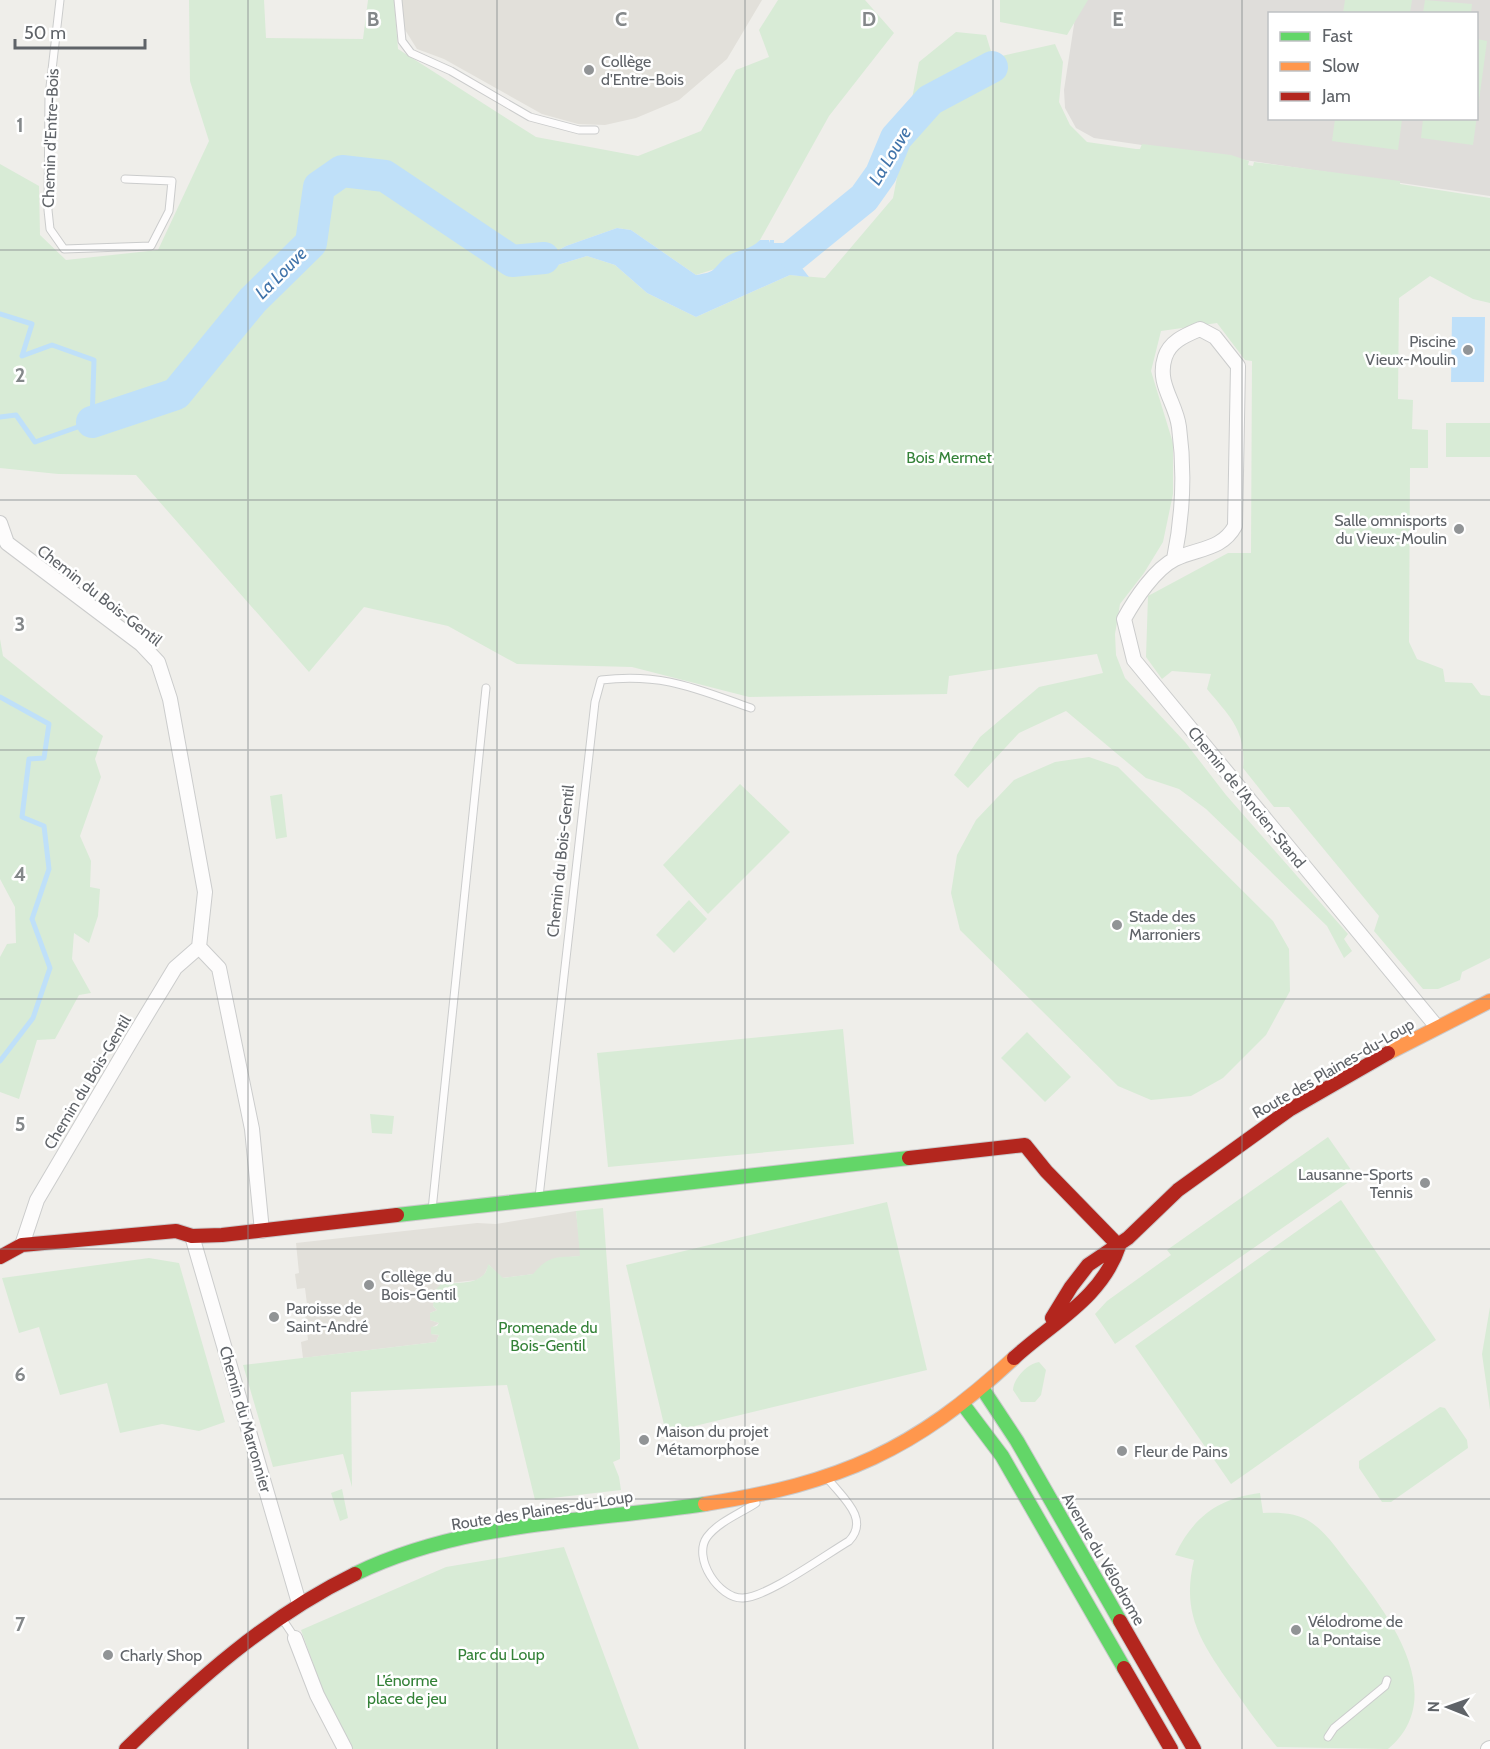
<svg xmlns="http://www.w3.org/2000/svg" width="1490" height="1749" font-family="Cabin,sans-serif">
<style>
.industrial{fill:#dfddda;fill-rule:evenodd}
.education{fill:#e2e0da}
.green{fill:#d8ebd6}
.water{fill:#bfe0f9}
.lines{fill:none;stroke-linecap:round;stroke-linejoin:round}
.stream{stroke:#bfe0f9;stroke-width:5}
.river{stroke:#bfe0f9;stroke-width:32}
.lane-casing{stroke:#cbcccc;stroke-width:9}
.street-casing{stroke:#cbcccc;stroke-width:16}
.fast-casing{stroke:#cacacb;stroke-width:16}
.slow-casing{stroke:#cacacb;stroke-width:16}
.jam-casing{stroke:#cacacb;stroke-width:16}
.lane{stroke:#fdfcfc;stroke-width:7}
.street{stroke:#fdfcfc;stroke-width:14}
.fast{stroke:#63d668;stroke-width:14}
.slow{stroke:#ff974d;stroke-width:14}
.jam{stroke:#b3261e;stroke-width:14}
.grid{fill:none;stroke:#84888a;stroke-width:1.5;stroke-opacity:0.55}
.poi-dot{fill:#919496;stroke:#fff;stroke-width:2}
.labels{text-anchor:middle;stroke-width:5;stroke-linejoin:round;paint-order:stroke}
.poi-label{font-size:16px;fill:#5f6368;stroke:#fff;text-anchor:start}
.street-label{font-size:16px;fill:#5f6368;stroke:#fff}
.park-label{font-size:16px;fill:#348238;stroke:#fff}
.water-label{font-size:18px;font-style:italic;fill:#4174aa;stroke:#fff}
.grid-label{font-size:20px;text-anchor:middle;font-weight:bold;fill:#84888a;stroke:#fff;stroke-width:5;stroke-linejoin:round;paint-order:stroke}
</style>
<rect width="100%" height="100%" fill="#efeeea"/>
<path class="industrial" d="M1086 0H1490V196L1094 138 1076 128 1065 108 1064 90 1075 18ZM1270 14H1476V118H1270Z"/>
<path class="education" d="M402 0H762L727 59 679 100 636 118 605 125 578 124 542 114 444 59 417 49 402 25Z
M576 1211 581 1256 557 1258 534 1274 502 1278 489 1265 484 1275 477 1280 441 1284 433 1306 437 1310 430 1313V1320L439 1323 431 1328V1334L439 1335 436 1342 303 1358 301 1342 308 1340 304 1305 307 1304 305 1288 297 1289 295 1274 299 1273 296 1243 477 1223 496 1224Z"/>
<path class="green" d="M189 0H264L266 38 363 39 368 0H394L398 49 536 137 638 156 701 131 736 70 769 57 759 30 778 0H865L894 33 829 116 760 240 754 247 726 258 718 268 696 275 631 230 617 228 566 246 544 258 538 271 587 256 615 265 647 293 696 317 790 275 825 278 893 198 919 62 956 32 986 35 993 58 1055 44 1063 62 1059 102 1070 125 1087 142 1136 149H1140L1142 144 1231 155 1249 161 1248 165 1253 166 1254 162 1400 181V184L1490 198V303L1473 299 1430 276 1399 298 1398 399 1413 400 1412 429 1428 430V468H1410L1409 642 1417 659 1443 669 1445 682 1472 683 1481 695 1490 696V958L1462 972 1460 980 1438 989H1423L1374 931 1379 916 1289 807H1274L1243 768C1246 730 1230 717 1207 689L1211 674 1172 671 1162 679 1146 657 1148 596 1228 553H1251L1252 361 1245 360 1217 323 1161 331 1151 371 1173 443V494L1163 542 1144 573 1120 604 1115 634 1116 655 1125 678 1185 742 1226 795 1348 934 1344 939 1352 951 1344 958 1327 926 1206 809 1179 789 1146 778 1066 711 1019 733 968 788 954 775 980 737 1039 687 1103 673 1097 654 949 676 947 694 749 697 632 667 517 664 448 626 364 607 309 672 136 475 58 474 0 468V164L39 186 40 235 66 260 158 250 209 141 190 81Z
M1000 0H1088L1067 35 1000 22Z
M1345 0H1412L1410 13H1343Z
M1425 0 1472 4 1471 13H1423Z
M1477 39 1487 41 1473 145 1421 138 1423 119 1476 118Z
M1335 119H1402L1398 150 1332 141Z
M1446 423H1490V457H1446Z
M0 639 3 656 103 736 95 759 101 777 80 836 91 861 90 887 100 889 98 916 89 943 74 933 72 959 91 993 79 995 55 1039 37 1040 19 1099 0 1092V957L7 944 16 943 15 907 0 879Z
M1089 757 1118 767 1273 921 1289 949 1290 991 1266 1035 1223 1078 1191 1096 1151 1100 1118 1086 960 930 951 893 957 855 976 820 1014 780 1055 762Z
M740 784 790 832 708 914 663 865Z
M282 794 287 837 276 839 270 796Z
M689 900 707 919 674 953 656 935Z
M843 1029 854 1144 608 1167 597 1053Z
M1027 1032 1071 1077 1045 1102 1001 1058Z
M370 1114 394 1116 392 1134 372 1133Z
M1328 1137 1356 1177 1115 1344 1095 1314 1107 1301 1171 1255 1167 1250Z
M1341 1200 1436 1340 1231 1484 1135 1346Z
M887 1202 927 1370 666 1433 626 1265Z
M603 1208 620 1443V1459L613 1462 619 1477 621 1490 535 1500 507 1385 351 1392 352 1487 343 1454 273 1467 243 1365 436 1342 439 1335 431 1334V1327L437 1326 439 1323 430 1320V1313L437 1310 433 1306 434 1292 441 1284C458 1282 486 1286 488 1264L503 1278 533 1274C550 1254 557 1258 580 1256L576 1211Z
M149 1258 179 1263 225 1422 199 1431 162 1424 120 1433 107 1383 60 1395 39 1327 19 1333 2 1278Z
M1490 1307V1410L1482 1354Z
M1039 1362 1046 1370 1041 1395 1035 1402H1021L1013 1390C1013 1379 1028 1363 1039 1362Z
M1440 1407 1445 1408 1467 1440 1468 1448 1391 1502H1382L1359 1468V1461Z
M342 1489 348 1518 340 1521 331 1493Z
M1260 1493 1263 1513C1279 1512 1299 1513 1312 1523 1329 1535 1341 1555 1354 1571 1391 1618 1449 1698 1388 1749L1277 1747C1260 1727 1245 1705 1230 1684 1201 1642 1181 1613 1194 1560L1175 1555C1193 1517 1219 1498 1260 1493Z
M564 1547 639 1749H352L323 1691 301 1630 446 1567Z"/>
<path class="water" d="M617 228 631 230 696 275C717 272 712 269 725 258 736 249 750 251 760 240H769V243L770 240H774V243H783L809 277 790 275 696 317 647 293 615 265 587 256 538 271 544 258 566 246Z
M1452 317H1485L1484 382H1451Z"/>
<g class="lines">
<path class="stream" d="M0 314 32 324 22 356 52 345 94 360 92 422 35 442 16 415 0 417
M0 697 49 724 44 758 29 759 22 817 44 826 49 869 32 919 50 968 33 1018 0 1061"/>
<path class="river" d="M794 255 864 198 881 174 896 138 930 100 992 67
M92 422 176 394 253 300 311 243 319 187 342 171 385 176 512 261 544 258"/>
<g class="lane-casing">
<path id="lane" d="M60 0 49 96 48 210 50 229 64 249 151 246 169 211 172 181 125 179
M398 0 402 41 411 53 451 71 530 117 579 130H595
M539 1197 595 702 601 680C663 673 694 688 751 708
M432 1210 486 688
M756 1503C741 1513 718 1522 707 1537 692 1558 719 1599 743 1598 768 1597 825 1555 849 1541 870 1519 843 1498 828 1479
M281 1617 295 1638
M1328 1737 1334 1728 1385 1686 1387 1680"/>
</g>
<g class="street-casing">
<path id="street" d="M0 523 7 543 141 644 158 662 170 699 205 892 199 947 175 968 132 1039 37 1200 22 1245
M1174 559C1183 515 1185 472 1179 427 1176 402 1156 384 1165 357 1170 341 1186 335 1200 329L1215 337 1238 366 1235 526C1222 550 1198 548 1175 559 1155 569 1135 599 1124 619L1134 660 1437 1027
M199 947 219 968 252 1129 262 1231
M192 1236 299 1603
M295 1638 317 1695 345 1749
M1488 1749 1490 1748"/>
</g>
<g class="fast-casing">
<path id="fast" d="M397 1215 909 1158
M982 1388 1017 1441 1120 1621
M962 1403 1002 1456 1124 1668
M355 1574C464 1521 588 1522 705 1504"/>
</g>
<g class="slow-casing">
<path id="slow" d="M1388 1053 1490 1001
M705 1504C840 1483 914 1451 1014 1358"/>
</g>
<g class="jam-casing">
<path id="jam" d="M909 1158 1025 1145 1046 1171 1119 1246
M0 1257 22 1245 176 1231 192 1236 222 1235 397 1215
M1052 1318 1071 1287 1088 1265 1128 1238 1178 1190 1289 1110 1388 1053
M1014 1358C1053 1322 1102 1298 1119 1246
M1120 1621 1194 1749
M1124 1668 1171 1749
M126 1749C196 1681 267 1617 355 1574"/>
</g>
<use href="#lane" class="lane"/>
<use href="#street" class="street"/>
<use href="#fast" class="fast"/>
<use href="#slow" class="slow"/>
<use href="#jam" class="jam"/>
</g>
<path class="grid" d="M248 0V1749M497 0V1749M745 0V1749M993 0V1749M1242 0V1749M0 250H1490M0 500H1490M0 750H1490M0 999H1490M0 1249H1490M0 1499H1490"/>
<g class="poi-dot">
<circle cx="589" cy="70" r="6"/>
<circle cx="1468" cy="350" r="6"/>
<circle cx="1459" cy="529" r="6"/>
<circle cx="1117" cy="925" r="6"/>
<circle cx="1425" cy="1183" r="6"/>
<circle cx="369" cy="1285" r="6"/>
<circle cx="274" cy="1317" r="6"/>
<circle cx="644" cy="1440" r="6"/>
<circle cx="1122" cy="1451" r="6"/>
<circle cx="1296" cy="1630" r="6"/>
<circle cx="108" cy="1655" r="6"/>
</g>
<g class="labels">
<g class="poi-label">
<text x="601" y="67">Collège<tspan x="601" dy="18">d'Entre-Bois</tspan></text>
<text x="1456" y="347" text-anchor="end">Piscine<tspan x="1456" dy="18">Vieux-Moulin</tspan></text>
<text x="1447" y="526" text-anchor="end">Salle omnisports<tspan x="1447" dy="18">du Vieux-Moulin</tspan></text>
<text x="1129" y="922">Stade des<tspan x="1129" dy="18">Marroniers</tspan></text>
<text x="1413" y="1180" text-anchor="end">Lausanne-Sports<tspan x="1413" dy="18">Tennis</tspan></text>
<text x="381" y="1282">Collège du<tspan x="381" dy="18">Bois-Gentil</tspan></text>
<text x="286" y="1314">Paroisse de<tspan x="286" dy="18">Saint-André</tspan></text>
<text x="656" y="1437">Maison du projet<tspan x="656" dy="18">Métamorphose</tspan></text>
<text x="1134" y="1457">Fleur de Pains</text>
<text x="1308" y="1627">Vélodrome de<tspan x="1308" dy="18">la Pontaise</tspan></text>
<text x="120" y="1661">Charly Shop</text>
</g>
<g class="street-label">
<text transform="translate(50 138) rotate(-88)" y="6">Chemin d'Entre-Bois</text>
<text transform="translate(100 595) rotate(38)" y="6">Chemin du Bois-Gentil</text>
<text transform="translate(1247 797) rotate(51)" y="6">Chemin de l'Ancien-Stand</text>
<text transform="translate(560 861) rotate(-84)" y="6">Chemin du Bois-Gentil</text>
<text transform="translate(1333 1068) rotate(-30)" y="6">Route des Plaines-du-Loup</text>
<text transform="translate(87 1082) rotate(-59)" y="6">Chemin du Bois-Gentil</text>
<text transform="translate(246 1419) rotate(74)" y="6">Chemin du Marronnier</text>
<text transform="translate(542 1510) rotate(-9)" y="6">Route des Plaines-du-Loup</text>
<text transform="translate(1104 1559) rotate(60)" y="6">Avenue du Vélodrome</text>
</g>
<g class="park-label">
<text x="949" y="463">Bois Mermet</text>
<text x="548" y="1333">Promenade du<tspan x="548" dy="18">Bois-Gentil</tspan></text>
<text x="501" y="1660">Parc du Loup</text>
<text x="407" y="1686">L’énorme<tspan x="407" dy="18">place de jeu</tspan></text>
</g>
<g class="water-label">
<text transform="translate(890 156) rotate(-59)" y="6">La Louve</text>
<text transform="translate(281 273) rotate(-45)" y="6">La Louve</text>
</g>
</g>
<g class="grid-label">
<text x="373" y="26">B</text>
<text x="621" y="26">C</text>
<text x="869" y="26">D</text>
<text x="1118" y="26">E</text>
<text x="20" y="132">1</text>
<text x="20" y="382">2</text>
<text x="20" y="631">3</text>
<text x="20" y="881">4</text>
<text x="20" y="1131">5</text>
<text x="20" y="1381">6</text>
<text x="20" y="1631">7</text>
</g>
<rect x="1268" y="12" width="210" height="108" fill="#ffffff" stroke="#bfc1c3" stroke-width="1.5"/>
<rect x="1280" y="32" width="30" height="9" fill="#63d668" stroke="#bfc1c3" stroke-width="1.5"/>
<text x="1322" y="42" font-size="18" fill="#5f6368">Fast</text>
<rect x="1280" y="62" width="30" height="9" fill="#ff974d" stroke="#bfc1c3" stroke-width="1.5"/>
<text x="1322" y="72" font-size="18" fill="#5f6368">Slow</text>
<rect x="1280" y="92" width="30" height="9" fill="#b3261e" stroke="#bfc1c3" stroke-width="1.5"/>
<text x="1322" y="102" font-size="18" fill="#5f6368">Jam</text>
<g transform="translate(1448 1707) rotate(271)" stroke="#ffffff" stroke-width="4.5" paint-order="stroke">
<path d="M0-4.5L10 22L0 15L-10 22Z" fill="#5f6368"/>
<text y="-9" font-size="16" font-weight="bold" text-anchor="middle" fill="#5f6368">N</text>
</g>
<path d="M15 39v9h130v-9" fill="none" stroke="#5f6368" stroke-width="3"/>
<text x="24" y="39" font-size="18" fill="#5f6368" stroke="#ffffff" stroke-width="4.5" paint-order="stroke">50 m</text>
</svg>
